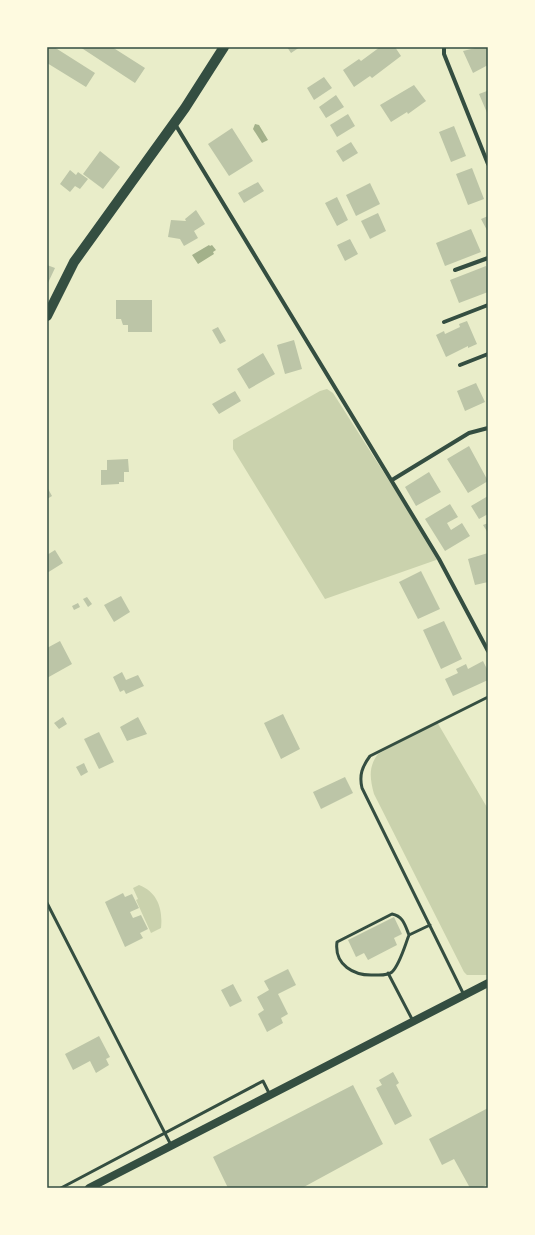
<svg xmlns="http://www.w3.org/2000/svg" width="535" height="1235" font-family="Lora,serif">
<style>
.green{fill:#cad2ad}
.water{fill:#a3b18a}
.building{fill:#bcc5a7}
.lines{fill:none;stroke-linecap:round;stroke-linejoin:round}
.service{stroke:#344e41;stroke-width:3}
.minor{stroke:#344e41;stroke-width:4}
.secondary{stroke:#344e41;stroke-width:8}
.primary{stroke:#344e41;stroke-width:10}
.neatline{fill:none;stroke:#344e41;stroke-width:1.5}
</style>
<rect width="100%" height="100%" fill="#e9edc9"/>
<path class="green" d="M327 389 333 393 439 559 325 599 233 449V440L320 391Z
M437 722 488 809V975H467L464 972 374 794C370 779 368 767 378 754Z
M139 885C158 892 163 910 161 928L151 933 136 900 138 899 133 888Z"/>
<path class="water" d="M255 124 259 125 268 140 262 143 253 129Z
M209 245 210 246 212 245 216 250 213 252 214 254 198 264 192 255Z"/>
<path class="building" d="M47 47H54L95 73 86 87 47 63Z
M80 47H112L145 68 135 83Z
M287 47H300L291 53Z
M380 47H395L401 56 372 78 370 76 354 87 343 70 359 59 361 61Z
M479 47H488V65L473 73 463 51Z
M324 77 332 88 314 100 307 88Z
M414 85 426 101 408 114 407 112 391 122 380 105Z
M487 91 488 93V115L479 94Z
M336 95 344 107 326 118 319 107Z
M348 114 355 126 337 137 330 125Z
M454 126 466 156 451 162 439 132Z
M232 128 253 161 229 176 208 144Z
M351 142 358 153 343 162 336 151Z
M100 151 120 167 103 189 83 174Z
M472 168 484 199 468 205 456 174Z
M70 170 76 175 78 172 88 179 80 189 75 186 70 192 60 184Z
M258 182 264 191 244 203 238 193Z
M370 183 380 204 356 216 346 195Z
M337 197 348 220 337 226 325 203Z
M196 210 205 224 194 231 198 238 184 246 180 239 168 237 171 220 186 221 185 219Z
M378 213 386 231 370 239 361 221Z
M488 216V232L481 219Z
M471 229 481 252 445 266 436 243Z
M350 239 358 254 345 261 337 245Z
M47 265 55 268 47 285Z
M486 266 488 272V292L459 303 450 280Z
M116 300H152V332H128V325H123L121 319H116Z
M467 321 477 344 468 348V346L446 357 436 335 444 331 445 334 460 327 459 324Z
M218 327 226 341 220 344 212 330Z
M294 340 302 369 285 374 277 345Z
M263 353 275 374 249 389 237 369Z
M476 383 485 402 465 411 457 391Z
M235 391 241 401 219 414 212 404Z
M469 446 488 481 468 493 447 459Z
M128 459 129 472H124V482H119V484L101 485V470H107V460Z
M429 472 441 492 416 506 405 487Z
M47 487 52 496 47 499Z
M488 496V514L479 519 471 506Z
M450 504 458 517 447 523 451 530 462 523 470 536 445 551 425 519Z
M488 523V533L483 525Z
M55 550 63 563 47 573V555Z
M488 553V582L475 585 468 559Z
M421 571 440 609 418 619 399 582Z
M121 596 130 612 114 622 104 605Z
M87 597 92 604 88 607 83 599Z
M78 603 80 607 74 610 72 606Z
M444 621 462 659 441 669 423 630Z
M60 641 72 664 47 678V648Z
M483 661 488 671V680L453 696 445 679 458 673 456 669 466 664 468 669Z
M122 672 126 680 138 675 144 686 126 694 124 690 120 692 113 677Z
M283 714 300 749 281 759 264 723Z
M63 717 67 724 59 729 54 723Z
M138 717 147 734 127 741 120 727Z
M99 732 114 762 99 769 84 739Z
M84 763 88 772 81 776 76 767Z
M345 777 353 793 321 809 313 792Z
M123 893 125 897 132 894 139 908 130 912 133 918 141 915 148 929 140 933 143 938 125 947 105 902Z
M394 917 402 934 394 938 397 945 368 960 364 953 356 957 348 940Z
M288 969 296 985 278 994 288 1014 281 1018 283 1023 267 1032 258 1014 264 1010 257 997 269 990 264 981Z
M233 984 242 1001 230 1007 221 990Z
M99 1036 110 1057 106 1059 109 1065 96 1073 90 1061 73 1070 65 1054Z
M393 1072 399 1083 396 1085 412 1116 395 1125 376 1088 382 1085 379 1080Z
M353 1085 383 1144 302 1188H228L213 1157Z
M488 1108V1184L481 1188H470L454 1159 442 1165 429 1139Z"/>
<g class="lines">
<path class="service" d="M47 903 171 1145
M409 935C405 925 403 916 392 914L337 942C334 965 354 976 374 975 380 975 387 976 392 972 400 964 405 945 409 935L430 925
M388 973 413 1021
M464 995 362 788C359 775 362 767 370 756L488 697
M61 1188 263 1081 270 1095"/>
<path class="minor" d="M444 47V54L488 164
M175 124 439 559 488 651
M455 270 488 258
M444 322 488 305
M460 365 488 354
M392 480 469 433 488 428"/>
<path class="secondary" d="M89 1188 488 983"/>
<path class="primary" d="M47 316 74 262 185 108 224 47"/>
</g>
<rect width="535" height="1235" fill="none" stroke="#fefae0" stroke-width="96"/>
<rect x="48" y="48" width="439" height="1139" class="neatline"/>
</svg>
